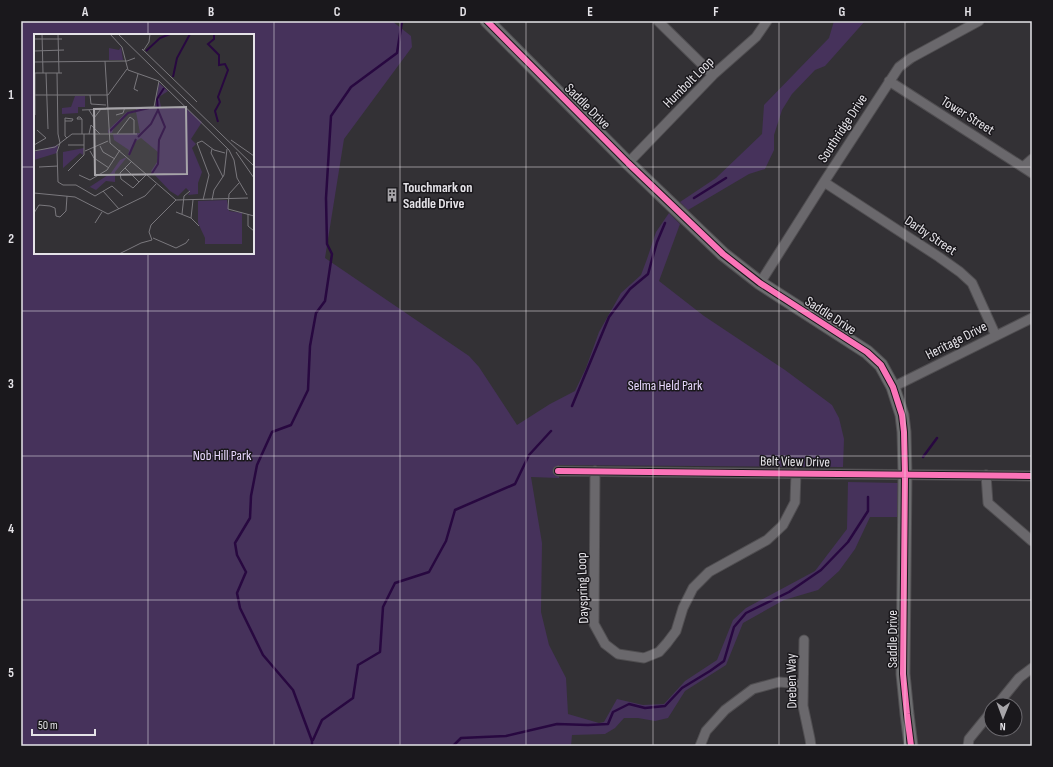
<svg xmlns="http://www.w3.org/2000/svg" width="1053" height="767" font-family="'Sofia Sans Condensed',sans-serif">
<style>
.green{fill:#46325b;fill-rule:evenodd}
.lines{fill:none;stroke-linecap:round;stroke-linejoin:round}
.stream{stroke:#280840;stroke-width:2.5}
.street-casing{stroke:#504e51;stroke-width:11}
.secondary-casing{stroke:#504e51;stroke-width:15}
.street{stroke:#6a686c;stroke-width:9}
.secondary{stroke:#6c6d6f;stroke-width:13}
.cycleway-casing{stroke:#1a181c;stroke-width:8}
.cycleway{stroke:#fb73b8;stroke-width:6}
.grid{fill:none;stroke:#e5e3e8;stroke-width:1;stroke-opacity:0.55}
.labels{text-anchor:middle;stroke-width:3;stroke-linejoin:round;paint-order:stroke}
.street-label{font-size:14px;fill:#e5e3e8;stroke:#1a181c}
.poi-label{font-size:14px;font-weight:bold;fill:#e5e3e8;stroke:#1a181c;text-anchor:start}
.park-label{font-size:14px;fill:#e7d7fd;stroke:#1a181c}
.inset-river{fill:none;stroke:#280840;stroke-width:2}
.inset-road{fill:none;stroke:#7a787d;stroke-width:1}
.view{fill:#a7a5a9;fill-opacity:0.15;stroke:#a7a5a9;stroke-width:2}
.inset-edge{fill:none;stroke:#e5e3e8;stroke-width:2}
.neatline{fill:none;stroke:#e5e3e8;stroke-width:1.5}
.grid-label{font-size:13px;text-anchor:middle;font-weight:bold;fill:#e5e3e8}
</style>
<rect width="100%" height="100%" fill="#333135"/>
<path class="green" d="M21 21H392L411 36 412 47 344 139 325 258 469 356 479 367 517 425 550 404 575 391 586 368 599 332 621 293 641 275 647 259 656 232 669 213 680 224 659 281 704 316 785 370 832 405 839 418 844 439 843 467 559 465V478L531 477 542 543 541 612 549 645 566 678 568 714 599 723 604 722 617 699 643 705 664 704 685 681 717 660 733 620 746 608 815 571 847 529 848 482 898 483 897 517H870L855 549 839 571 818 590 784 600 743 623 726 665 685 691 668 718 655 721 638 718H624L615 728 605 734 572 735 571 746H21ZM35 35H253V253H35Z
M834 21H865L825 66 815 70 792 94 782 110 774 135V150L765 169 749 174 688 210 680 202 716 178 762 134 764 105 829 38Z"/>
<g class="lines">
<path class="stream" d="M694 198 726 178
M572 406 609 317 630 289 648 274 657 242 665 223
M923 457 937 438
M313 740 322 720 353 698 358 665 380 652 383 607 395 583 429 572 446 541 455 510 515 484 529 455 551 431
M312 746V741L293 690 263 655 240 608 237 593 246 572 237 555 235 543 250 518 251 496 257 465 272 432 291 425 308 390 310 346 316 313 325 301 332 254 327 244 326 198 331 116 351 87 397 53 402 21
M453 746 461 738 506 736 557 724 588 725 608 724 613 712 629 704 645 708 665 706 682 688 710 671 724 661 734 627 746 613 789 592 821 570 848 542 868 511V497"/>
<g class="street-casing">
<path id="street" d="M658 21 713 75
M889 81 1032 173
M628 163 713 75 756 37 767 21
M1023 167 1032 159
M824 182 939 257 960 272 972 283 996 336
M760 283 824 182 899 67 911 58 979 21
M893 387 1032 318
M558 471 1032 476
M595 471 594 624 605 644 618 654 644 658 659 652 667 643 676 631 683 608 693 588 709 572 767 540 783 525 795 502 796 473
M986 475 988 503 1032 541
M804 640 803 706 810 739 811 746
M997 705 1019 678 1032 668
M700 746 706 731 725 710 753 689 779 682 803 684
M968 746 969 739 991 712"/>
</g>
<g class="secondary-casing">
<path id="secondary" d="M487 21 628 163 723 254 760 283 867 352 881 365 893 387 902 415 904 432 905 475 903 674 907 714 911 746"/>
</g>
<use href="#street" class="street"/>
<use href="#secondary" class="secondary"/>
<g class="cycleway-casing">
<path id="cycleway" d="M487 21 628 163 723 254 760 283 867 352 881 365 893 387 902 415 904 432 905 475 903 674 907 714 911 746
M558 471 1032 476"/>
</g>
<use href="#cycleway" class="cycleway"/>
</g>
<path class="grid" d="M148 21V35M274 21V746M400 21V746M526 21V746M653 21V746M779 21V746M905 21V746M21 167H35M253 167H1032M148 253V746M21 311H1032M21 456H1032M21 600H1032"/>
<defs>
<g id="building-bare" transform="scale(1.08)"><path d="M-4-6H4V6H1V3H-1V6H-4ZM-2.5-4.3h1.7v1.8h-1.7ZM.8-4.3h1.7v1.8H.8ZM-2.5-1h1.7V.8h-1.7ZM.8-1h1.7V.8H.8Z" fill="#a7a5a9" stroke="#1a181c" stroke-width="2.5" paint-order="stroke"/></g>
</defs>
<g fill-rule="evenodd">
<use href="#building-bare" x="392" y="195"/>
</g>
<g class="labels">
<g class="street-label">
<text transform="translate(688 82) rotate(-45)" y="5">Humbolt Loop</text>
<text transform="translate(588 106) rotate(45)" y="5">Saddle Drive</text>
<text transform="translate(968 115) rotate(32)" y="5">Tower Street</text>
<text transform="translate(842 128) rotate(-57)" y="5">Southridge Drive</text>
<text transform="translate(931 235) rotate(34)" y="5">Darby Street</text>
<text transform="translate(831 315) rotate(33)" y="5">Saddle Drive</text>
<text transform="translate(956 340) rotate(-27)" y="5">Heritage Drive</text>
<text transform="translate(795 461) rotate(1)" y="5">Belt View Drive</text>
<text transform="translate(582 588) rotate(-92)" y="5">Dayspring Loop</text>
<text transform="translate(892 639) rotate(-90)" y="5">Saddle Drive</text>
<text transform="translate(791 681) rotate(-91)" y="5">Dreben Way</text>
</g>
<g class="poi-label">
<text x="403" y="192">Touchmark on<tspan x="403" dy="16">Saddle Drive</tspan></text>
</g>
<g class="park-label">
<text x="665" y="390">Selma Held Park</text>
<text x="222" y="460">Nob Hill Park</text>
</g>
</g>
<g transform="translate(34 34)">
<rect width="220" height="220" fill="#333135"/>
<path d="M87 13 89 26H75V14L85 16ZM125 49 134 57 125 63 127 73 152 74 168 88 157 105 162 110 158 114 168 138 164 149V160L154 161 156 158 152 154 144 162 136 157 117 137 123 128 124 118 107 104 102 107 94 122 95 116 80 106 79 100 106 99 102 78 94 80 87 88 81 91 78 99H74V96L93 78 102 77V73H121ZM41 62H51V73H44V79L28 80V74L37 73ZM24 111 23 119 0 126V118ZM50 114 49 121 46 119 29 134V118ZM93 123 81 138V148L72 147 62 156 56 153 51 156 77 139 86 126ZM193 166 195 177 208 179V210H171V204L164 189V167Z" fill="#46325b"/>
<path class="inset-river" d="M180 0V5L174 10 185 21V31L191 30 194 36 184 63 186 68 181 77 184 88M112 17 126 4 136 0M139 43 143 24 156 0M76 97 94 79 115 74M104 103 117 90 124 76M95 121 102 105M117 141 124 130 125 106 131 93 124 76 123 65 130 54"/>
<path class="inset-road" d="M8 0 9 39M24 0 25 39M76 0 88 13 94 36 125 47 195 116 200 126 203 144 213 161M84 0 220 132M0 5H28M108 15 163 68M0 17 30 16M109 17 115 8 116 0M71 27 76 109 142 166 214 164M0 28 93 27 101 24M0 39H28M1 39V81M12 39 14 95M23 39 24 100 26 109 23 118 24 148 29 151H42L61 162 78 152 89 162M104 57 100 55 104 40M0 61H74L93 35M56 61 57 70 72 71M72 74 120 73 125 47M48 76 72 75M55 76 60 84 67 75M82 81 89 79 91 73M46 83 48 85H43L44 83ZM48 85V100M31 87H38L39 85 31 84V102L33 104M55 100 57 91 66 100M83 100 96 83 100 86V100M197 106 220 122M0 111 12 104 3 96M34 111H50M66 112 69 118 81 125M178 115 177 119 189 143M0 117 21 113 38 100H103M51 117 74 107M56 117 60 124 75 134M202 118 220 144M98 127 86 139 87 145 99 154 112 141M5 133 24 132M91 134 105 148M34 137 50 121V100M45 141 56 146 73 136 86 116M205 149 195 160 194 175 220 182M69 157 85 175M0 159 41 163 74 180 111 162 122 150M169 166 175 141 163 109 168 107 180 116 191 119M178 166 180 156 190 141 193 115M142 178 157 184 165 192M0 179 5 171 16 172 21 174 22 182 26 183 32 177 33 162M148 180 150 162 156 157M214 180V192L220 197M157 184 159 166M61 189 68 178M119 204 142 214 152 209 155 205M85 220 107 209 118 206 115 198 117 191 142 166"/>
<path class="view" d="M152 73 153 140 61 141 60 75Z"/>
<rect width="220" height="220" class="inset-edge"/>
</g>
<rect width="1053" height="767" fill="none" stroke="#1a181c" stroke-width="44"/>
<g transform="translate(1003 717) rotate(181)"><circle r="19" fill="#1a181c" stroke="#6b696e"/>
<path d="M0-3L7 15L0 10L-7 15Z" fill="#a7a5a9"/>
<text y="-6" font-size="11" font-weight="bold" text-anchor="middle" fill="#e5e3e8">N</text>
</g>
<path d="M32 729v6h63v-6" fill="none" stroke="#e5e3e8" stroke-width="2"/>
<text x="38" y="729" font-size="12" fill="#e5e3e8" stroke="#1a181c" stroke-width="3" paint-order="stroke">50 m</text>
<rect x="22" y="22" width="1009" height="723" class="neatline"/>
<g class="grid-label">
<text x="85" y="16">A</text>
<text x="211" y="16">B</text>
<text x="337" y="16">C</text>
<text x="463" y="16">D</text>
<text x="590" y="16">E</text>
<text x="716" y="16">F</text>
<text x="842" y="16">G</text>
<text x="968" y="16">H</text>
<text x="11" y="99">1</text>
<text x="11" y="243">2</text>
<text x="11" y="388">3</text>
<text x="11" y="533">4</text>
<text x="11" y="677">5</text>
</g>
</svg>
